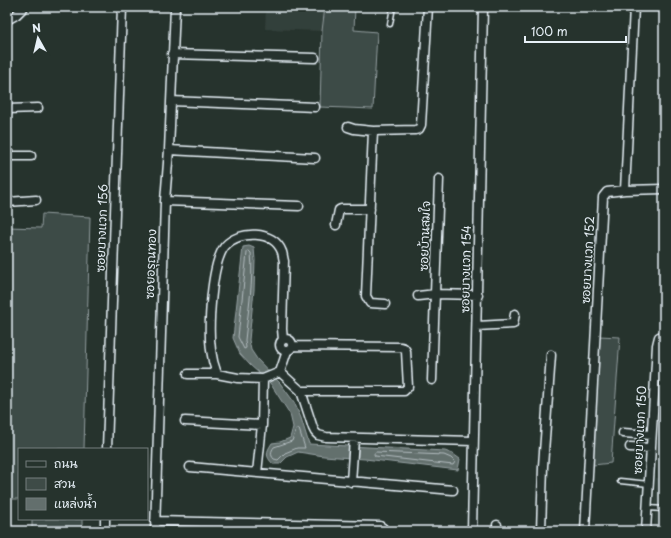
<svg xmlns="http://www.w3.org/2000/svg" width="671" height="538" font-family="'Playpen Sans','Playpen Sans Thai',sans-serif">
<style>
.built{fill:#333f3a}
.green{fill:#3e4b47;stroke:#939ea0}
.water{fill:#636f6d;stroke:#98a3a5}
.lines{fill:none;stroke-linecap:round;stroke-linejoin:round}
.shore{stroke:#b3bdc0;stroke-width:1}
.lane-casing{stroke:#e8f1f8;stroke-width:7}
.street-casing{stroke:#e8f1f8;stroke-width:11}
.lane{stroke:#26332d;stroke-width:4}
.street{stroke:#26332d;stroke-width:8}
.labels{text-anchor:middle;stroke-width:3;stroke-linejoin:round;paint-order:stroke}
.street-label{font-size:12px;fill:#e8f1f8;stroke:#26332d}
</style>
<rect width="100%" height="100%" fill="#26332d"/>
<filter id="ink" filterUnits="userSpaceOnUse"><feTurbulence type="fractalNoise" baseFrequency=".025" numOctaves="2"/><feDisplacementMap in="SourceGraphic" scale="8" xChannelSelector="R" yChannelSelector="G"/><feConvolveMatrix kernelMatrix="1 2 1 2 8 2 1 2 1" color-interpolation-filters="sRGB"/></filter>
<g filter="url(#ink)">
<path class="built" d="M266 7H325L322 31 265 29Z
M656 478H664V531H654Z"/>
<path class="green" d="M325 7H355L354 30 377 32 373 109 320 107 322 31Z
M42 214 90 217 84 449H19V499H7V227L41 228Z
M599 336 620 337 611 463 593 465Z
M32 519H82V531H32Z"/>
<path class="water" d="M249 246 254 248 255 260 254 290 249 340 251 350 257 359 280 383 294 402 301 418 309 444 445 451 453 454 460 459 458 470 365 459 324 456 298 452 287 457 280 464H273C265 456 266 452 272 443L280 442 290 438 293 427 290 414 270 383 250 365 240 354 233 338 243 247Z"/>
<g class="lines">
<path class="shore" d="M249 251 251 253C254 281 248 311 245 340L246 348 244 349 238 337 247 253Z
M299 429 305 448H297L285 453 278 460 274 459C270 455 271 451 274 447L292 441 296 430Z
M376 452 444 455 451 458 455 462 453 465 375 456 374 454Z"/>
<g class="lane-casing">
<path id="lane" d="M390 24 393 7
M620 481 649 484
M648 508 664 509"/>
</g>
<g class="street-casing">
<path id="street" d="M7 9 10 7
M7 20 16 15 24 7
M172 54 315 58
M171 101 315 107
M7 109 38 108
M348 127 354 129 373 131 415 130 419 129 421 125 428 7
M373 131 366 296 370 303 385 304
M169 150 315 158
M7 156H31
M625 190 664 189
M165 201 299 206
M7 202 36 200
M336 225 339 210 341 209H370
M418 296 436 294 478 295
M477 326 513 324 515 314
M280 345a6 6 0 1 1 12 0a6 6 0 1 1-12 0Z
M292 346 401 347 404 348 406 351 408 387 404 391H301
M280 372 287 351
M188 374H217
M263 379 238 378 217 374C214 366 212 358 211 350 208 328 211 263 225 246 239 230 274 230 282 252 283 255 283 258 284 261L282 329 283 340
M432 380 439 179
M185 421 262 425
M623 433 651 435
M630 447 651 448
M107 449 122 7
M190 467 453 490
M257 473 262 425 263 379 280 372 301 391 313 428 315 432 318 435 326 437 473 441
M351 482 354 439
M155 521 380 526 383 528V531
M105 531V519
M155 531 165 201 169 150 175 7
M472 531 483 7
M497 531V525
M541 531 543 466 551 355
M585 531 603 197 607 192 625 190 634 7
M646 531 657 345 659 337 664 335"/>
</g>
<use href="#lane" class="lane"/>
<use href="#street" class="street"/>
</g>
</g>
<g class="labels">
<g class="street-label">
<text transform="translate(102 228) rotate(-88)" y="4">ซอยบางแวก 156</text>
<text transform="translate(425 236) rotate(-88)" y="4">ซอยบ้านสมใจ</text>
<text transform="translate(588 260) rotate(-87)" y="4">ซอยบางแวก 152</text>
<text transform="translate(151 264) rotate(-88)" y="4">ซอยอรุณทอง</text>
<text transform="translate(466 269) rotate(-89)" y="4">ซอยบางแวก 154</text>
<text transform="translate(640 430) rotate(-87)" y="4">ซอยบางแวก 150</text>
</g>
</g>
<rect width="671" height="538" fill="none" stroke="#26332d" stroke-width="24"/>
<rect x="12" y="12" width="647" height="514" fill="none" stroke="#e8f1f8" stroke-width="1.5" filter="url(#ink)"/>
<rect x="18" y="448" width="130" height="72" fill="#26332d" stroke="#747f7e"/>
<rect x="26" y="461" width="20" height="6" fill="#26332d" stroke="#747f7e"/>
<text x="54" y="468" font-size="12" fill="#e8f1f8">ถนน</text>
<rect x="26" y="478" width="20" height="12" fill="#3e4b47" stroke="#747f7e"/>
<text x="54" y="488" font-size="12" fill="#e8f1f8">สวน</text>
<rect x="26" y="498" width="20" height="12" fill="#636f6d" stroke="#747f7e"/>
<text x="54" y="508" font-size="12" fill="#e8f1f8">แหล่งน้ำ</text>
<g transform="translate(38 38) rotate(352)" stroke="#26332d" stroke-width="3" paint-order="stroke">
<path d="M0-3L7 15L0 10L-7 15Z" fill="#e8f1f8"/>
<text y="-6" font-size="11" font-weight="bold" text-anchor="middle" fill="#e8f1f8">N</text>
</g>
<path d="M525 36v6h101v-6" fill="none" stroke="#e8f1f8" stroke-width="2"/>
<text x="531" y="36" font-size="12" fill="#e8f1f8" stroke="#26332d" stroke-width="3" paint-order="stroke">100 m</text>
</svg>
